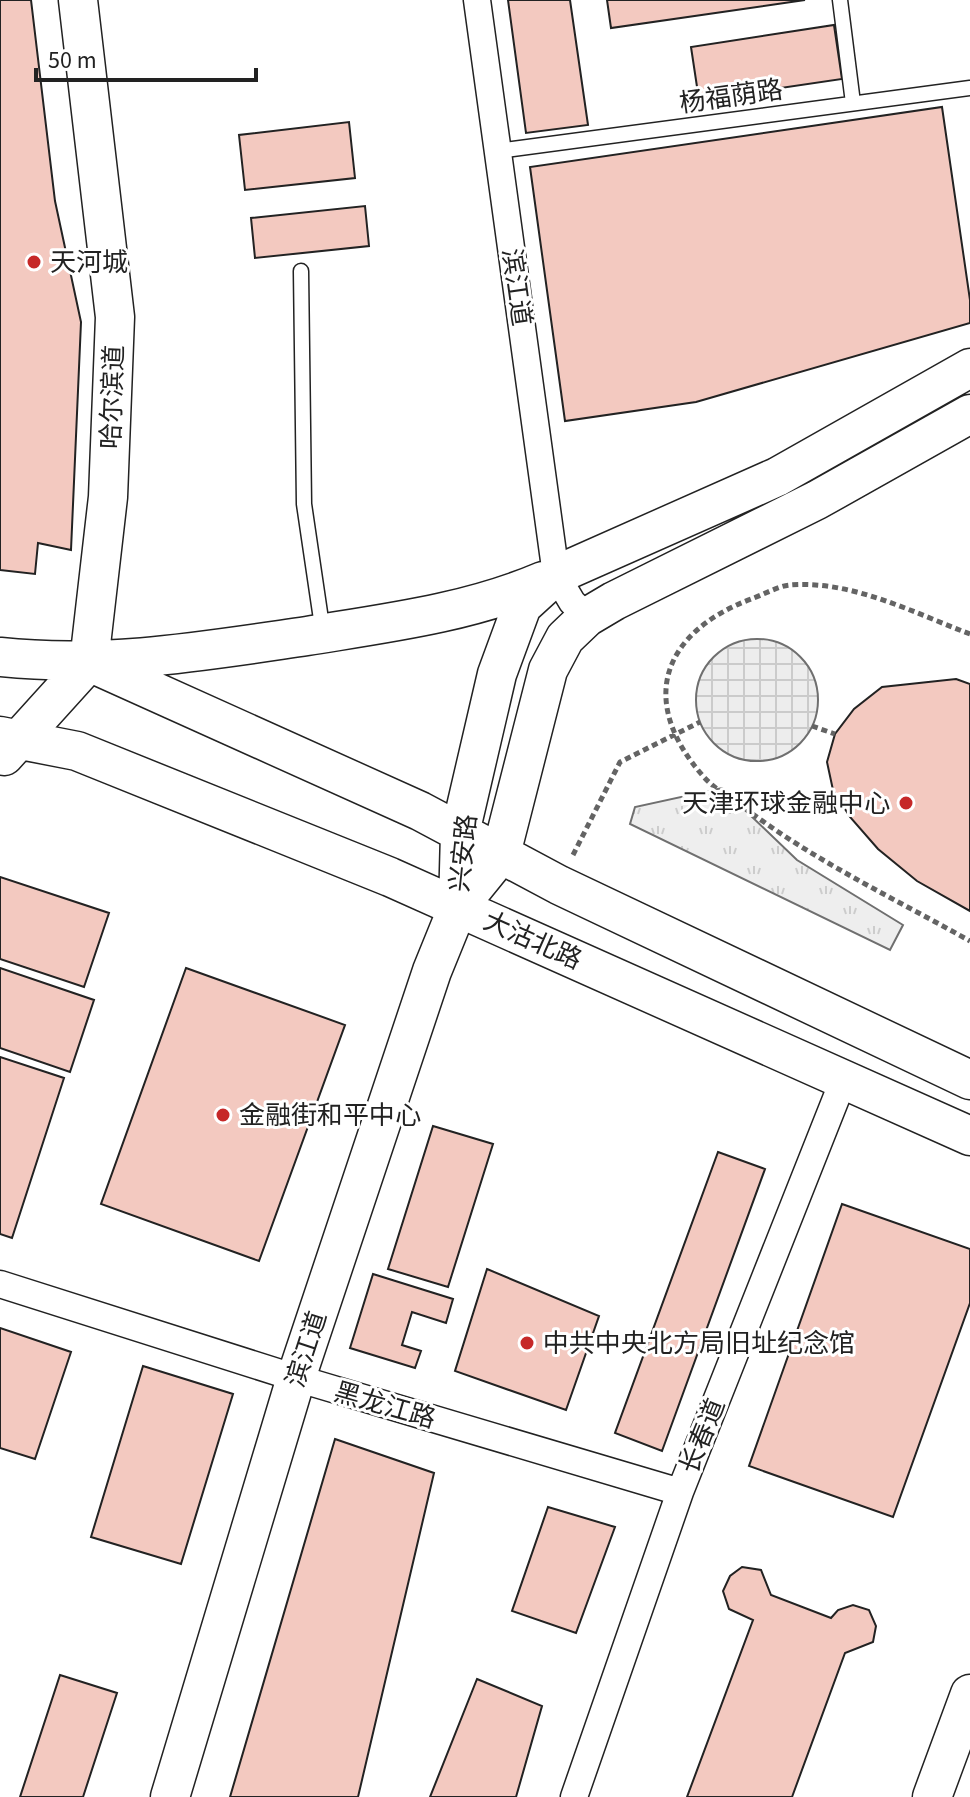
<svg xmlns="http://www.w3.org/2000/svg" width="970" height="1797" font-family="'Source Sans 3','Noto Sans SC',sans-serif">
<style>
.park{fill:url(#park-tufts);stroke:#6f6f6f;stroke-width:2}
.plaza{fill:url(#plaza-grid);stroke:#6f6f6f;stroke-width:2}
.building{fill:#f3c9c0;stroke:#222;stroke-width:2}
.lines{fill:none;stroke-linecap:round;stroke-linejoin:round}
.lane-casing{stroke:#222;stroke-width:17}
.street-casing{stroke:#222;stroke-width:29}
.secondary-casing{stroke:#222;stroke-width:41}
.path{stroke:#646464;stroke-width:5;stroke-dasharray:6 4;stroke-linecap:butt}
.lane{stroke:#fff;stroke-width:14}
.street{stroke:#fff;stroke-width:26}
.secondary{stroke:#fff;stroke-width:38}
.poi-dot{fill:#c62828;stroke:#fff;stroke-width:3}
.labels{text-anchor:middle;stroke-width:6;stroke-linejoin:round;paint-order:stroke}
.street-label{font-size:26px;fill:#222;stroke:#fff}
.poi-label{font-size:26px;fill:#222;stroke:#fff;text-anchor:start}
</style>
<defs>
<pattern id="park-tufts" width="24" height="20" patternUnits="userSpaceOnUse" patternTransform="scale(2)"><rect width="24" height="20" fill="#eee"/><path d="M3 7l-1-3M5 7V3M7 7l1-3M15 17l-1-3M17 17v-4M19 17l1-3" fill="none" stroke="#ccc"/></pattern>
<pattern id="plaza-grid" width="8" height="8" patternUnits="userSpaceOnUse" patternTransform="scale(2)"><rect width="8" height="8" fill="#ededed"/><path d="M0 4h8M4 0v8" fill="none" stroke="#cbcbcb"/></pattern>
</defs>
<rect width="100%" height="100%" fill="#fff"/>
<path class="park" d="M722 788 797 860 903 925 890 950 630 824 635 807Z"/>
<path class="plaza" d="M696 700a61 61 0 1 1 122 0a61 61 0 1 1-122 0Z"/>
<path class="building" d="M0 0H31L55 201 81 322 71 550 38 543 35 574 0 570Z
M508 0H570L588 125 526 133Z
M607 0H805L611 28Z
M834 25 842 79 699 100 691 47Z
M942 107 970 300V323L696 402 565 421 530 167Z
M349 122 355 178 245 190 239 135Z
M365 206 369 246 255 258 251 218Z
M956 679 970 684V911L917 881 878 849 850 817 833 790 827 762 835 734 854 709 882 687Z
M0 877 109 913 84 987 0 959Z
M0 968 94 1000 70 1072 0 1048Z
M186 968 345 1025 259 1261 101 1204Z
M0 1057 64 1078 12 1238 0 1234Z
M433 1126 493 1144 448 1287 388 1269Z
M718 1152 765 1169 662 1451 615 1433Z
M842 1204 970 1249V1303L893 1517 749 1466Z
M487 1269 599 1316 566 1410 455 1371Z
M373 1274 453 1299 446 1323 412 1312 402 1345 421 1351 415 1368 350 1348Z
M0 1328 71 1352 35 1459 0 1448Z
M143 1366 233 1394 181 1564 91 1537Z
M335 1439 434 1473 358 1797H230Z
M548 1507 615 1527 576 1633 512 1611Z
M742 1567 761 1570 771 1595 831 1618 838 1610 853 1605 869 1610 876 1626 873 1642 845 1653 792 1797H687L753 1620 729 1609 723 1591 730 1576Z
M60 1675 117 1693 83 1797H20Z
M477 1679 542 1706 516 1797H430Z"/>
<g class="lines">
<g class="lane-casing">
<path id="lane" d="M840 0 853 103
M498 151 970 88
M301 271 304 504 323 633"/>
</g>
<g class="street-casing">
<path id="street" d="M477 0 556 575 572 602 587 617
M0 1284 296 1378 680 1492
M574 1797 680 1492 843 1081"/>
</g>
<g class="secondary-casing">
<path id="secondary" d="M0 657C105 668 204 651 307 636 387 623 468 613 543 581
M89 662 420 811 559 885 970 1080
M0 736 77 751 390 877 970 1136
M4 756 89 662 108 497 115 317 78 0
M458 907 460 833 497 674 522 606 556 575 777 477 970 368
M170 1797 296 1378 432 971 458 907 501 854 548 670 565 638 587 617 614 601 817 500 970 414
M932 1797 970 1694"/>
</g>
<path class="path" d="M970 634C914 613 852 580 790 585 778 586 763 595 751 599 661 633 638 702 703 776 714 789 732 799 746 809 815 861 895 899 970 941
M812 726 835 734
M573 855 620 762 700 722"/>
<use href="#lane" class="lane"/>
<use href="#street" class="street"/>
<use href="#secondary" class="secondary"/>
</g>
<g class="poi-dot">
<circle cx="34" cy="262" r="8"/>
<circle cx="906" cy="803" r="8"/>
<circle cx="223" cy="1115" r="8"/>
<circle cx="527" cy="1343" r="8"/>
</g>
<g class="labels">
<g class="street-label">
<text transform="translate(731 96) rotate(-8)" y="9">杨福荫路</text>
<text transform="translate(517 287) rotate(82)" y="9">滨江道</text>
<text transform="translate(112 397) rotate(-88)" y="9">哈尔滨道</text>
<text transform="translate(463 853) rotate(-84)" y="9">兴安路</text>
<text transform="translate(533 940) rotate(24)" y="9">大沽北路</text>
<text transform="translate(306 1349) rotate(-72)" y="9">滨江道</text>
<text transform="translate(385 1405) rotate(16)" y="9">黑龙江路</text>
<text transform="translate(702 1436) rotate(-68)" y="9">长春道</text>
</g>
<g class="poi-label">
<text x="50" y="271">天河城</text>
<text x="890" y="812" text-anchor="end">天津环球金融中心</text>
<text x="239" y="1124">金融街和平中心</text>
<text x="543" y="1352">中共中央北方局旧址纪念馆</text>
</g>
</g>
<path d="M36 68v12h220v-12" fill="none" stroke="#222222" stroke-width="4"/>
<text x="48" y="68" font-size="24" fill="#222222" stroke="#ffffff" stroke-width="6" paint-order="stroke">50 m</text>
</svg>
